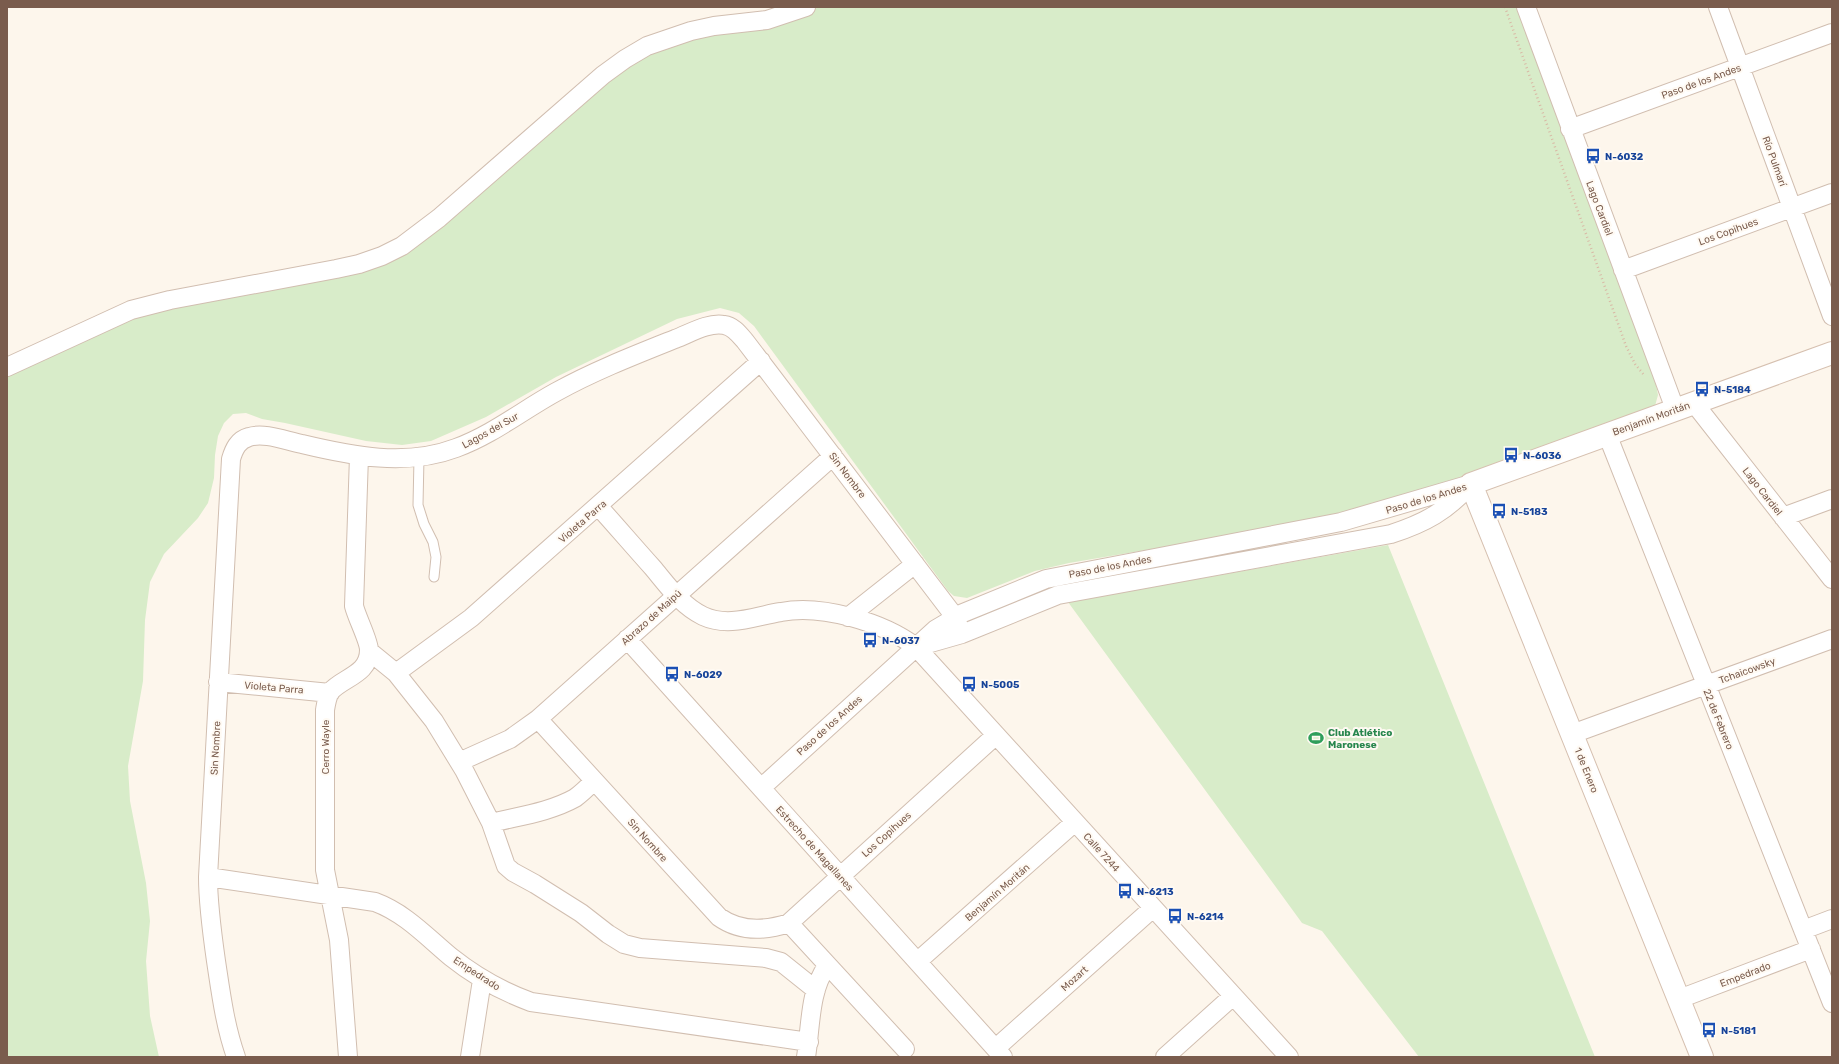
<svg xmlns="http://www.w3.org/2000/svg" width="1839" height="1064" font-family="Rubik,sans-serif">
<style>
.green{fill:#d8ecc9}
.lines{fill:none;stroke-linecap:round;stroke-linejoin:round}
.lane-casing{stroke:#d1beb0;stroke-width:11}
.street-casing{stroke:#d1beb0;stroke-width:20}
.secondary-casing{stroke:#d6c0b0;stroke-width:24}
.path{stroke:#d9b8a5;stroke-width:2.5;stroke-dasharray:1 3;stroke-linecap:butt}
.lane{stroke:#fff;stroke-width:9}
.street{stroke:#fff;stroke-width:18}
.secondary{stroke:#fff;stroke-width:22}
.labels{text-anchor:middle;stroke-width:4;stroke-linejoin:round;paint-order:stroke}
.street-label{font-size:10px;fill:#7a5c4d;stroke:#fffaf3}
.transit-label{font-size:10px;font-weight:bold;fill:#164399;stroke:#fffaf3;text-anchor:start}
.leisure-label{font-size:10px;font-weight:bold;fill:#27864d;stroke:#fffaf3;text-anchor:start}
</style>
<rect width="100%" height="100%" fill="#fdf6ec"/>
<path class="green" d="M806 7H1518L1656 384 1658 395 1655 406 1448 483 1340 513 1288 526 1069 563 1035 571 967 598 954 596 948 591 754 326 739 313 720 308 677 319 556 377 486 417 431 441 402 445 366 441 285 423 262 419 246 413 233 414 224 423 218 436 215 455 214 478 208 503 198 518 164 554 150 582 145 620 143 681 128 766 130 801 146 883 150 921 146 961 150 1016 159 1057H7V367L112 317 382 256 625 59Z
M1388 545 1595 1057H1419L1322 931 1302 923 1068 602Z"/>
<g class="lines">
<g class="lane-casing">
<path id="lane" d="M419 458 418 505 424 524 433 542 436 557 434 577"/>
</g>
<g class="street-casing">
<path id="street" d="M1526 7 1675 409
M1718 7 1832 316
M1570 129 1832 33
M1623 270 1832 193
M7 367 131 310 170 300 336 269 359 264 382 256 402 246 439 218 603 75 625 59 647 46 691 31 714 26 767 20 806 7
M1694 403 1832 579
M1607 434 1832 1003
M599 507C617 527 635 548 653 568 668 586 682 606 703 616 729 628 755 616 781 612 821 604 883 622 916 647L1289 1057
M1783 517 1832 499
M848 617 915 564
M627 639 1003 1057
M920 646 962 634 1058 595 1391 534C1425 523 1447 511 1471 484
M369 651 396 673 434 721 464 770 491 823 506 866 513 872 535 884 581 913 608 934 624 944 640 948 766 958 781 962 816 990
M396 673 471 618 761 361
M218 682 330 693
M538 719 719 917C740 932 765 931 789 923L996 735
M1572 734 1832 639
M459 762 510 739 538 719 833 456
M761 788 936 629 963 613 1046 579 1341 522 1471 484
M491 823C519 816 550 812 575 798 582 793 588 787 594 781
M208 877 375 902C405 913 427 937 451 957 476 977 501 991 531 1002L809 1042
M789 923 905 1049
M1803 930 1832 919
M918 961 1075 822
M1679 999 1811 949
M996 1048 1153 908
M236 1057C225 1026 221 994 216 961 212 933 208 905 208 877L231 459C234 449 238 440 249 437 265 432 286 441 302 444 352 456 406 467 456 448 492 435 523 410 556 392 594 371 635 355 675 339 689 334 708 322 724 325 733 326 739 334 745 341L955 617 962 634
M348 1057 339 940 325 870V710C326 704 327 697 330 692 343 677 369 675 369 650 369 641 357 618 354 606L359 456
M470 1057 482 980
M806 1057C811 1027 809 991 827 966
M1165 1057 1233 996"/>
</g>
<g class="secondary-casing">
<path id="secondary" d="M1702 1057 1471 484 1832 353"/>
</g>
<path class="path" d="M1505 7 1626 346 1635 364 1644 375"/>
<use href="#lane" class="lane"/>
<use href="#street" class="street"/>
<use href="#secondary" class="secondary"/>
</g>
<defs>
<g id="bus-bare" transform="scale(1.2)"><path d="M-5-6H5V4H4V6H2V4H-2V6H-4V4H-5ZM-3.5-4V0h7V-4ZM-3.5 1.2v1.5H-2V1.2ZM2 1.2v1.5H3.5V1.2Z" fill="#1a4fb4" stroke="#fffaf3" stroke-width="2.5" paint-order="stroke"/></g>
<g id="stadium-bare" transform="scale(1.2)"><path d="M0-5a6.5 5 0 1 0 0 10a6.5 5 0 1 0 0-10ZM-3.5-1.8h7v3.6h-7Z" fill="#2e9e5b" stroke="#fffaf3" stroke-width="2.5" paint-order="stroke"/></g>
</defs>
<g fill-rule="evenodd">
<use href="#bus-bare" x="1593" y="156"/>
<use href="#bus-bare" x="1702" y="389"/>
<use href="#bus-bare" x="1511" y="455"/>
<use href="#bus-bare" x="1499" y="511"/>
<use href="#bus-bare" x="870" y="640"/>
<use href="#bus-bare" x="672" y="674"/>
<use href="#bus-bare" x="969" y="684"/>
<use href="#stadium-bare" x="1316" y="738"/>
<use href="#bus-bare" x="1125" y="891"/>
<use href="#bus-bare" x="1175" y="916"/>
<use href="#bus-bare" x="1709" y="1030"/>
</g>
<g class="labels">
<g class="street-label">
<text transform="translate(1701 81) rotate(-20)" y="4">Paso de los Andes</text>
<text transform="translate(1775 161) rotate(70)" y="4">Río Pulmarí</text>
<text transform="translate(1600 208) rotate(69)" y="4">Lago Cardiel</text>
<text transform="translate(1728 231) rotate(-20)" y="4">Los Copihues</text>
<text transform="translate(1651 418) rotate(-20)" y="4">Benjamín Moritán</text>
<text transform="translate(490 430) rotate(-29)" y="4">Lagos del Sur</text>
<text transform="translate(848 475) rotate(53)" y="4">Sin Nombre</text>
<text transform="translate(1763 491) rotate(52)" y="4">Lago Cardiel</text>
<text transform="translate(1426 498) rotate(-17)" y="4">Paso de los Andes</text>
<text transform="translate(582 521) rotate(-41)" y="4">Violeta Parra</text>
<text transform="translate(1110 566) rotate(-11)" y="4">Paso de los Andes</text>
<text transform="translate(651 617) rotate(-42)" y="4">Abrazo de Maipú</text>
<text transform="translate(1747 670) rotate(-20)" y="4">Tchaicowsky</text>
<text transform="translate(274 687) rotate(5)" y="4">Violeta Parra</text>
<text transform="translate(1719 719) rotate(68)" y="4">22 de Febrero</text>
<text transform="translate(829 725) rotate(-42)" y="4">Paso de los Andes</text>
<text transform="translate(325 747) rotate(-90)" y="4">Cerro Wayle</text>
<text transform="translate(215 748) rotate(-87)" y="4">Sin Nombre</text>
<text transform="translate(1587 770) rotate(68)" y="4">1 de Enero</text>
<text transform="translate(886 834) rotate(-42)" y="4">Los Copihues</text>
<text transform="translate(648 840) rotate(48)" y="4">Sin Nombre</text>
<text transform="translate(815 848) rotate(48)" y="4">Estrecho de Magallanes</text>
<text transform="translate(1102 852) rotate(48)" y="4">Calle 7244</text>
<text transform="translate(997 892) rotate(-41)" y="4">Benjamín Moritán</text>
<text transform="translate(477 973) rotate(33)" y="4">Empedrado</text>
<text transform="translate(1745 974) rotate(-21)" y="4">Empedrado</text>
<text transform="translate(1074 978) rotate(-42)" y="4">Mozart</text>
</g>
<g class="transit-label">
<text x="1605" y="160">N-6032</text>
<text x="1714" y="393">N-5184</text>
<text x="1523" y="459">N-6036</text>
<text x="1511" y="515">N-5183</text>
<text x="882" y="644">N-6037</text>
<text x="684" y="678">N-6029</text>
<text x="981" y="688">N-5005</text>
<text x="1137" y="895">N-6213</text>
<text x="1187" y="920">N-6214</text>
<text x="1721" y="1034">N-5181</text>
</g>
<g class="leisure-label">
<text x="1328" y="736">Club Atlético<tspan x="1328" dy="12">Maronese</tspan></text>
</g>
</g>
<rect width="1839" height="1064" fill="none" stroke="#7a5c4d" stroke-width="16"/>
</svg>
